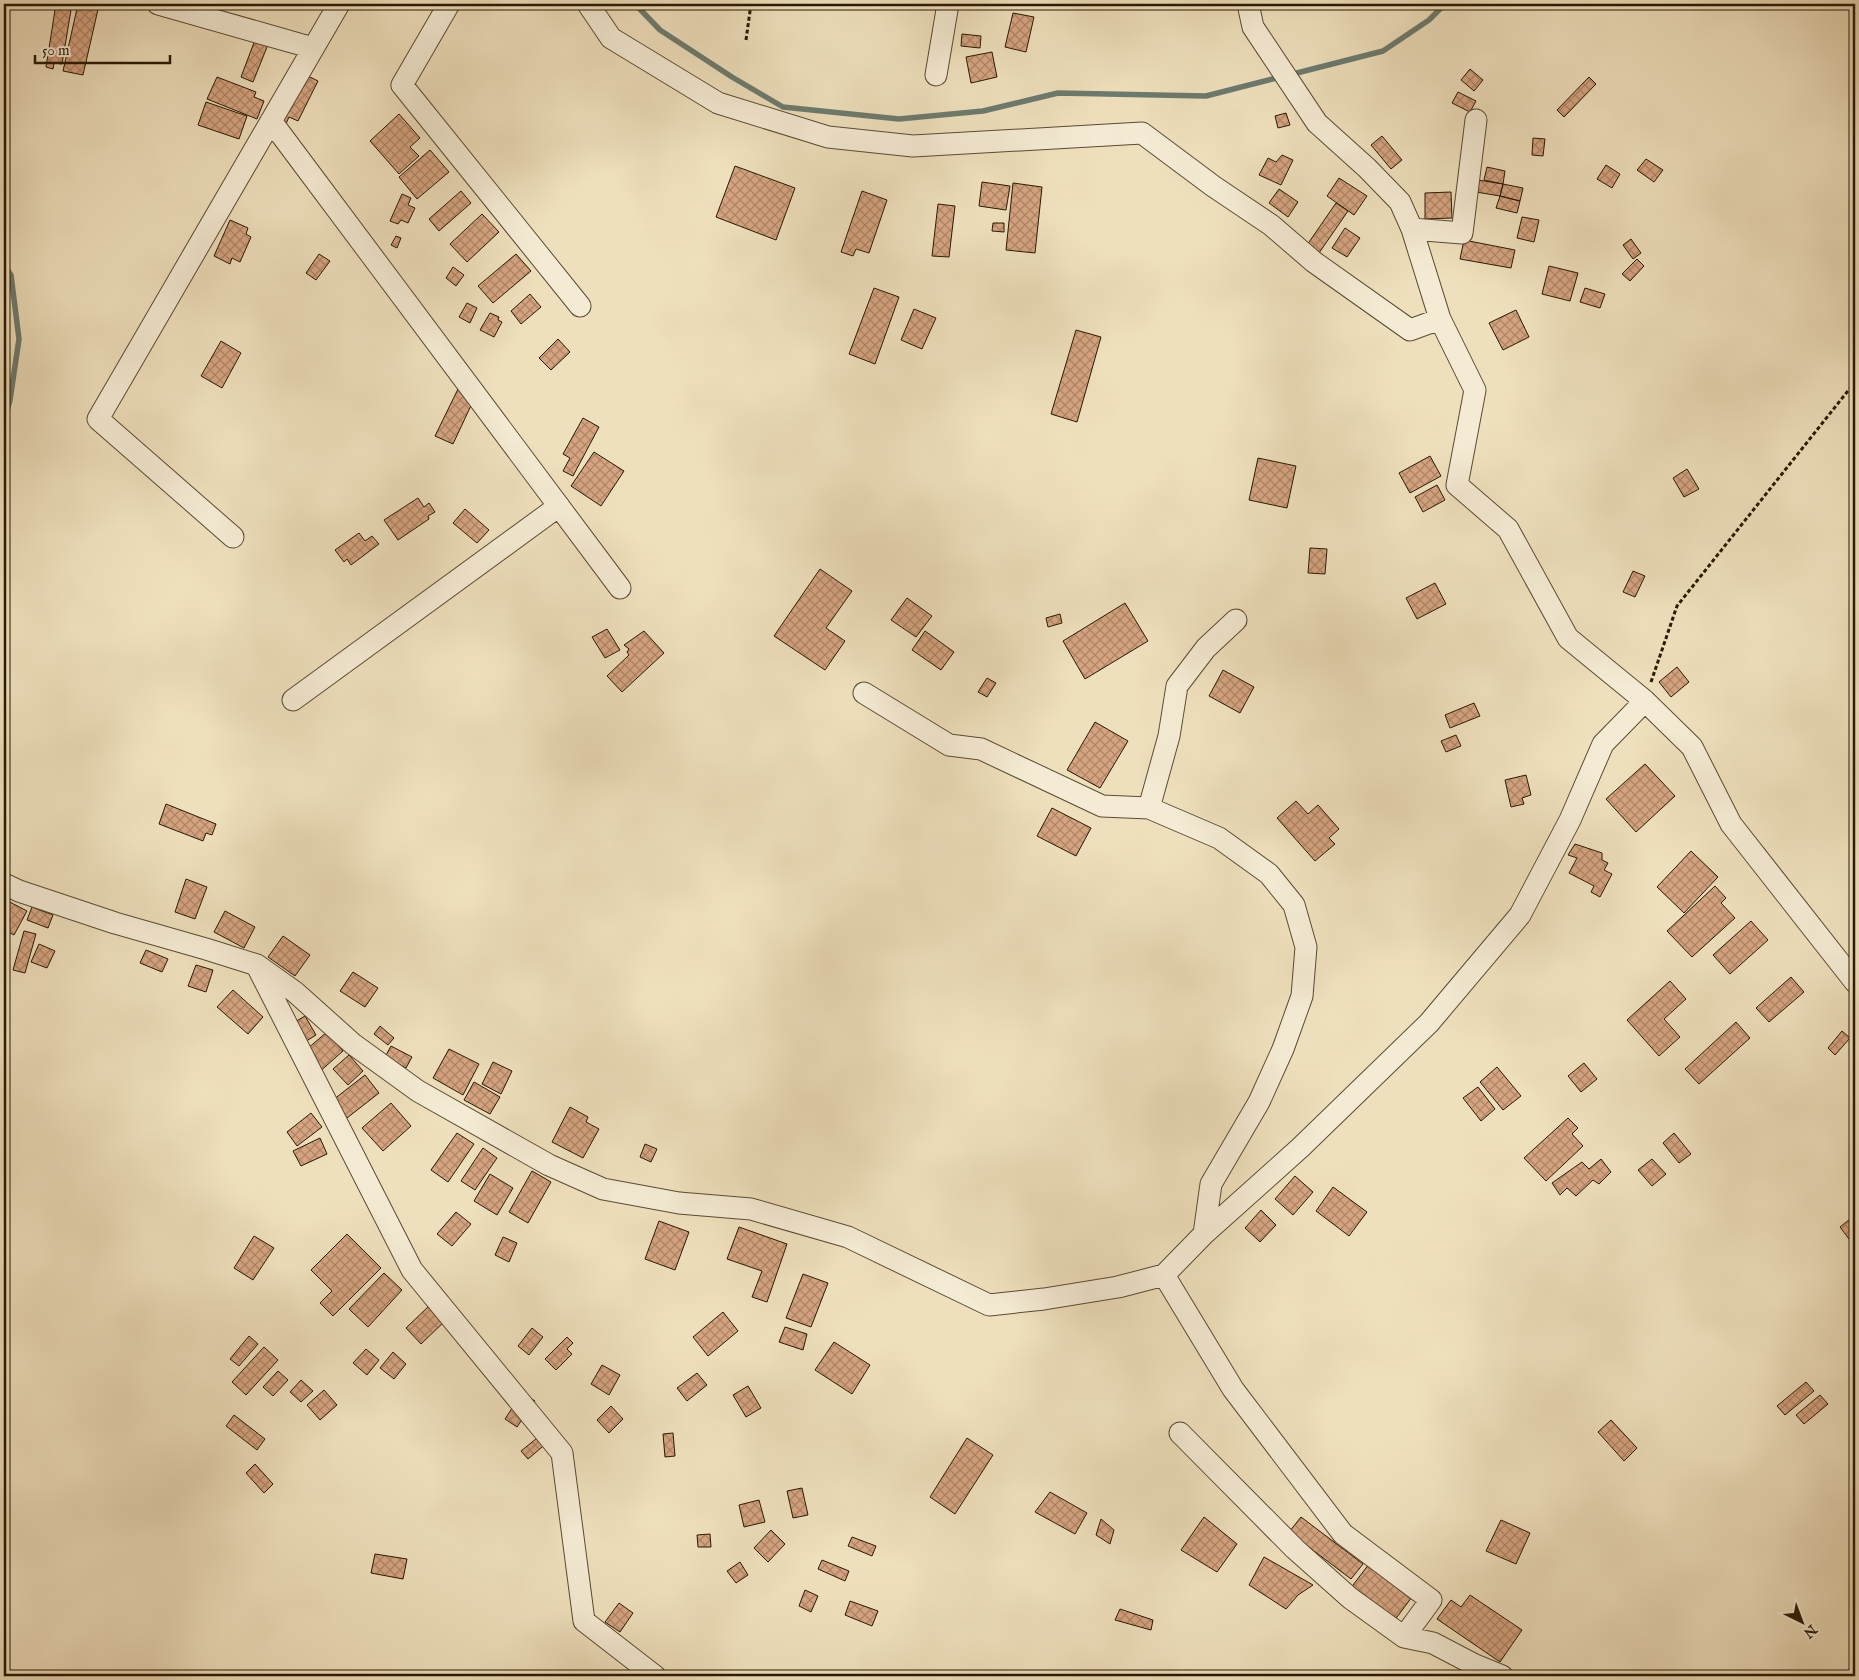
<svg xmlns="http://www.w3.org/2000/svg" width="1859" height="1680" font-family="'IM FELL English',serif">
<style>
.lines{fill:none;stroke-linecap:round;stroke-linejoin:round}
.stream{stroke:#6d7b6f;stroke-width:5.5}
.building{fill:url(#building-cross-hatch);stroke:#281903}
.street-casing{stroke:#5a4b32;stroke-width:23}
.path{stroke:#281903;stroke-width:3;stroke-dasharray:4 2.5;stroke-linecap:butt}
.street{stroke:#f5ebd4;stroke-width:21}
</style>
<defs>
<pattern id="building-cross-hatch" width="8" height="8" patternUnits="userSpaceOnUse" patternTransform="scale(1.25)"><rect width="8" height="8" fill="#d6a481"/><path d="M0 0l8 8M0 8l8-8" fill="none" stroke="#ae8567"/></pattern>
</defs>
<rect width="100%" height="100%" fill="#efe0bd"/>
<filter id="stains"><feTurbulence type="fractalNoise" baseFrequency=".004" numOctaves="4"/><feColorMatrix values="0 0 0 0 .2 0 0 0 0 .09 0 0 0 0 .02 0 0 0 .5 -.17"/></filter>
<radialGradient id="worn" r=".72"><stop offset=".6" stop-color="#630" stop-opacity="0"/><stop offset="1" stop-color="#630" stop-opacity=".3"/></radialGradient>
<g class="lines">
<path class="stream" d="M635 4 660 30 732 77 783 107 899 119 983 111 1058 93 1206 96 1280 77
M1289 75 1383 51 1429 20 1445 4
M4 265 11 275 19 339 10 400 4 422"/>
</g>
<path class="building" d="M56 4H72L62 64 54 63 53 69 46 67Z
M78 4 99 5 83 75 63 71Z
M1013 13 1034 17 1026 52 1005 47Z
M258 32 271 37 253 82 241 77Z
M962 34 981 36 980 48 961 46Z
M992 52 997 77 971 83 966 57Z
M1470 69 1483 80 1474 91 1461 80Z
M300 72 318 81 298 121 289 117 285 126 275 121Z
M217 77 256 92 254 97 264 101 257 119 207 99Z
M1589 77 1596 84 1564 117 1557 110Z
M1458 92 1476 101 1470 112 1452 103Z
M206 102 247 116 239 139 198 125Z
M1286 113 1290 125 1278 128 1275 116Z
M399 114 420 138 410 147 419 156 399 174 370 141Z
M1382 136 1402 160 1391 169 1371 145Z
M1533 138 1545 139 1543 156 1532 155Z
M430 150 449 172 417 199 399 177Z
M1282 155 1293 160 1281 185 1259 175 1268 158 1276 162Z
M1646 159 1663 170 1654 182 1637 170Z
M1606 165 1620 174 1612 188 1597 179Z
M735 166 795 188 776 240 716 217Z
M1487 167 1505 171 1503 184 1484 180Z
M1339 178 1367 196 1354 215 1327 196Z
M1478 180 1503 184 1500 196 1476 192Z
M982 182 1010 186 1006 210 979 206Z
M1013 183 1042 187 1035 253 1006 250Z
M1503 184 1523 188 1520 201 1500 196Z
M1279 189 1298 202 1288 217 1269 203Z
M461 191 471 203 439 231 429 219Z
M862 191 887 200 869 253 856 249 853 256 841 252Z
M1451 192 1452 218 1425 219V193Z
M402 194 411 198 408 205 415 208 408 223 401 220 398 224 390 221Z
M1500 196 1520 201 1517 213 1496 208Z
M1336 203 1348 211 1319 253 1307 245Z
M938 204 955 206 949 257 932 256Z
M482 214 499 232 467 262 450 244Z
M1522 217 1539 220 1534 242 1517 238Z
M230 220 248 228 246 234 251 237 240 262 232 258 230 264 214 256Z
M993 223H1004V232L992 231Z
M1345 228 1360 238 1347 257 1332 248Z
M396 236 401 238 397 248 391 245Z
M1631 239 1641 253 1633 259 1623 245Z
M1464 240 1515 250 1511 268 1460 259Z
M319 254 330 261 316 280 306 273Z
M516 254 531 271 493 303 478 286Z
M1637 259 1644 266 1630 281 1622 274Z
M1549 266 1578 273 1570 301 1542 294Z
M453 267 464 275 456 286 446 278Z
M874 288 899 297 875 364 849 354Z
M1585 288 1605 294 1600 308 1580 302Z
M530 294 541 307 521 324 511 311Z
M467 303 477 308 470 323 459 317Z
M914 309 936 318 922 349 901 340Z
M1516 310 1529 337 1503 350 1489 323Z
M490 313 499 317 498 320 502 322 494 337 480 330Z
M1076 330 1101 337 1077 422 1051 414Z
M558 339 570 352 551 370 539 358Z
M221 341 241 353 222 388 201 376Z
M458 389 475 397 453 444 435 436Z
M583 418 599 427 573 476 563 471 570 458 563 454Z
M594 452 624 471 601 506 571 486Z
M1430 456 1441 476 1410 493 1399 473Z
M1258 458 1296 466 1287 508 1249 500Z
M1687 469 1699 489 1684 497 1673 478Z
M1437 485 1445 500 1423 512 1415 497Z
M418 498 424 507 429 503 435 512 428 516 429 519 398 540 384 520Z
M465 509 489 530 477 543 453 523Z
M359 533 365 541 372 536 379 544 351 565 347 559 344 562 335 550Z
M1310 548 1327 549 1325 574 1308 573Z
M820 569 852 591 826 628 845 641 825 670 774 636Z
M1633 571 1645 576 1635 597 1623 592Z
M1435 583 1446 604 1417 619 1406 598Z
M907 598 932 616 916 637 891 620Z
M1125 603 1148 641 1085 679 1063 641Z
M1060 614 1062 623 1048 627 1046 618Z
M607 629 620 650 605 658 592 637Z
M644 631 664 653 622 692 607 676 629 655 627 652 629 649 624 645Z
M925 631 954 652 941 670 912 650Z
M1677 667 1689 682 1671 697 1659 682Z
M1223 670 1254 687 1240 713 1209 696Z
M987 678 996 683 987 697 978 692Z
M1474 703 1480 716 1450 728 1445 715Z
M1095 722 1128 741 1100 788 1067 770Z
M1456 735 1461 746 1446 752 1441 741Z
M1645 764 1675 796 1636 832 1606 799Z
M1526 775 1531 795 1522 798 1524 804 1511 807 1505 780Z
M1296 801 1308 814 1318 805 1339 829 1329 838 1335 844 1315 861 1277 818Z
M166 804 216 824 212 835 206 833 203 841 159 824Z
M1052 808 1091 828 1076 856 1037 836Z
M1575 844 1602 853V860L1608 863 1604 870 1612 874 1600 897 1591 892 1594 886 1569 873 1577 858 1568 855Z
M1691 851 1718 877 1684 913 1657 887Z
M186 879 207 887 195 919 175 912Z
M1715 886 1726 898 1721 903 1735 918 1692 957 1667 931Z
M4 899 27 911 14 935 4 930Z
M32 907 53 915 48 928 27 920Z
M225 911 255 927 244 948 214 932Z
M1751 921 1768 940 1730 974 1713 955Z
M24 931 36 934 25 973 13 970Z
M283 936 310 955 295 976 268 957Z
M39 944 55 951 47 968 31 962Z
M146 950 168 959 162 972 140 963Z
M196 965 213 970 206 992 188 986Z
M353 972 378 988 365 1007 340 991Z
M1791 977 1804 992 1769 1022 1756 1008Z
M1670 981 1686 999 1664 1019 1680 1037 1659 1056 1627 1020Z
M233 990 263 1017 248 1034 217 1007Z
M305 1016 316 1035 300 1045 288 1026Z
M1736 1022 1750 1038 1699 1084 1685 1069Z
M380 1026 394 1038 388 1045 374 1034Z
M1842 1031 1850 1038 1835 1055 1828 1048Z
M327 1032 343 1051 317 1074 300 1055Z
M391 1046 412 1057 406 1068 385 1057Z
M449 1049 479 1064 463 1095 433 1078Z
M349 1055 363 1071 348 1085 333 1069Z
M493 1062 512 1071 501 1094 482 1084Z
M1584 1063 1597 1079 1581 1092 1568 1076Z
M1497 1067 1521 1096 1503 1110 1480 1082Z
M365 1075 379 1093 338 1125 324 1107Z
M474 1082 500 1097 490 1114 464 1100Z
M1478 1087 1495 1109 1481 1121 1463 1098Z
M391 1103 411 1126 383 1151 362 1128Z
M570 1107 588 1117 586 1122 599 1129 583 1158 552 1142Z
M311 1113 322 1127 297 1146 287 1132Z
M1568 1118 1578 1128 1572 1134 1583 1146 1546 1181 1524 1158Z
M457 1133 474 1144 448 1182 431 1170Z
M1674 1133 1691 1154 1679 1163 1663 1143Z
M320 1138 327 1154 301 1166 293 1151Z
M645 1144 657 1149 651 1162 640 1157Z
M483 1148 497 1158 475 1190 461 1181Z
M1601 1159 1611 1172 1599 1184 1593 1180 1576 1196 1567 1188 1560 1195 1552 1183 1582 1162 1589 1169Z
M1652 1159 1666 1174 1652 1186 1638 1170Z
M532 1171 551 1182 528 1223 509 1212Z
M490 1174 513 1188 497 1215 474 1201Z
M1295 1176 1313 1192 1293 1215 1275 1199Z
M1333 1187 1367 1212 1349 1236 1316 1211Z
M1261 1210 1276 1225 1260 1242 1245 1228Z
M456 1212 471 1224 452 1246 437 1234Z
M1855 1215V1247L1840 1227Z
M659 1221 689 1232 675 1270 645 1259Z
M739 1227 787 1244 767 1302 752 1297 762 1271 727 1259Z
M347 1234 381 1268 333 1316 320 1303 332 1291 311 1270Z
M254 1236 274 1248 253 1280 234 1268Z
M503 1237 517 1243 509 1262 495 1255Z
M384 1273 402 1290 368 1327 349 1309Z
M803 1274 828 1283 811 1327 786 1318Z
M430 1305 445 1321 421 1344 406 1328Z
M723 1312 738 1331 708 1356 693 1337Z
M785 1327 807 1334 803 1350 779 1342Z
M532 1328 543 1337 529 1355 518 1346Z
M249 1336 258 1344 239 1366 230 1359Z
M567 1337 573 1343 567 1349 572 1354 556 1370 545 1359Z
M834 1342 870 1365 852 1394 815 1370Z
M264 1347 278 1360 246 1395 232 1382Z
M366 1349 379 1360 367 1375 353 1363Z
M393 1352 406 1364 394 1379 380 1368Z
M602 1365 620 1375 609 1395 591 1384Z
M278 1371 288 1380 273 1396 263 1387Z
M697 1373 707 1385 687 1401 677 1388Z
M301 1380 313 1391 301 1402 290 1392Z
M1806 1382 1814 1391 1785 1415 1777 1406Z
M748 1386 761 1408 746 1417 733 1395Z
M324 1390 337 1405 320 1420 307 1405Z
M522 1393 535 1401 517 1427 505 1419Z
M1820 1395 1828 1404 1804 1424 1796 1415Z
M611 1406 623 1419 609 1433 597 1420Z
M234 1415 265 1439 257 1450 226 1426Z
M1611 1420 1637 1448 1624 1461 1598 1432Z
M673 1433 675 1456 665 1457 663 1434Z
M542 1434 548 1442 528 1459 521 1451Z
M967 1438 993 1455 955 1514 930 1497Z
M255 1464 273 1484 264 1493 246 1473Z
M802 1488 808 1515 793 1518 787 1491Z
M1050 1492 1087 1513 1075 1534 1035 1512Z
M759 1500 765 1522 744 1527 739 1505Z
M1204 1517 1237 1544 1217 1572 1181 1550Z
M1301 1517 1363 1564 1351 1579 1289 1532Z
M1101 1519 1114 1530 1110 1544 1096 1535Z
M1501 1520 1530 1533 1516 1564 1486 1551Z
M771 1530 785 1544 768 1562 754 1548Z
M710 1534 711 1547H698L697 1535Z
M852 1537 876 1546 872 1556 848 1546Z
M375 1554 407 1559 403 1579 371 1573Z
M1264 1557 1313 1585 1298 1595 1286 1609 1249 1585Z
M822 1560 849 1571 845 1581 818 1569Z
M740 1562 748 1575 736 1583 727 1571Z
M1369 1564 1412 1597 1394 1621 1350 1589Z
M805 1590 818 1596 811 1612 799 1606Z
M1470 1595 1522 1630 1500 1662 1437 1619 1451 1600 1461 1607Z
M850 1601 878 1611 872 1626 845 1615Z
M619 1603 633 1613 620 1632 605 1622Z
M1120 1609 1153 1620 1151 1630 1115 1620Z"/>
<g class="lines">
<g class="street-casing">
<path id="street" d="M158 4 313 48
M449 4 402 85 580 306
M588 4 611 38 718 103 828 137 913 146 1142 133 1213 186 1271 225 1314 262 1410 330 1440 319
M1248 4 1253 27 1317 123 1367 168 1400 202 1412 229 1440 319 1475 390 1457 485 1508 529 1568 638 1645 701
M936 75 948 4
M271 121 620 588
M1412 229 1462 233 1476 120
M233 537 98 419 339 4
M864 693 949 745 981 749 1102 806 1149 808 1219 838 1269 874 1294 905 1306 947 1302 996 1283 1049 1259 1102 1211 1184 1204 1234
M293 700 559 506
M1149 808 1169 736 1177 686 1206 648 1236 620
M4 884 19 891 115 923 206 949 257 965 295 992 353 1044 418 1091 549 1165 603 1189 679 1203 751 1209 848 1237 989 1305 1044 1299 1118 1287 1164 1275 1204 1234 1300 1148 1429 1023 1520 915 1570 820 1603 744 1645 701 1692 747 1731 824 1855 982
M258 968 412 1270 562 1453 584 1621 655 1676
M1164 1275 1233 1389 1343 1534 1431 1600 1404 1637
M1180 1433 1295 1549 1350 1598 1404 1637 1433 1643 1475 1665 1502 1676"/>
</g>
<path class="path" d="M746 40 751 4
M1651 682 1677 606 1855 382"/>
<use href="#street" class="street"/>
</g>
<rect width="1859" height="1680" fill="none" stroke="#efe0bd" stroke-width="20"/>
<rect x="5" y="5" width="1849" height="1670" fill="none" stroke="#281903" stroke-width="2.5"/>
<rect x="10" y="10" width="1839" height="1660" fill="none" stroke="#281903"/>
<g transform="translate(1802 1622) rotate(138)" stroke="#f5ebd4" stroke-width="4" paint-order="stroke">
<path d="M0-4L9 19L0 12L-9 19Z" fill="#281903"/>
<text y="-8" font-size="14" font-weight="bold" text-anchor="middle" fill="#281903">N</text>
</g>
<path d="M35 55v8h135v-8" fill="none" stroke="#281903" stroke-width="2.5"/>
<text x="42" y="55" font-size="15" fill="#281903" stroke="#f5ebd4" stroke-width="4" paint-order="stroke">50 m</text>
<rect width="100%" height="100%" filter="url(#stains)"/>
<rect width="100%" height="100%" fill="url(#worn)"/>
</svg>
